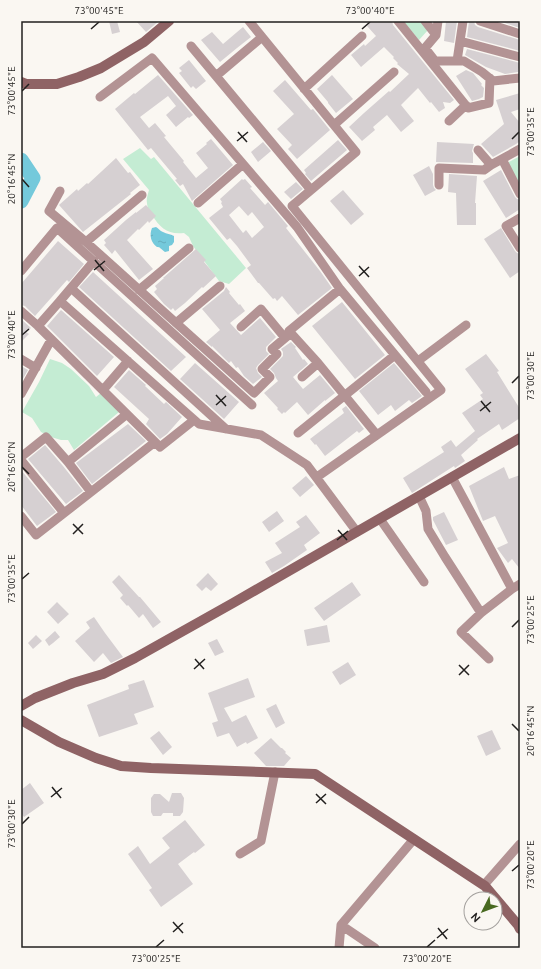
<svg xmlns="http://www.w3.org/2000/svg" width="541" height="969" font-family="Ubuntu,sans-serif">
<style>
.park{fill:#c4ecd3}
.water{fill:url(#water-ripples)}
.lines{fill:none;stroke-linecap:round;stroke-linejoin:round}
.river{stroke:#74c9db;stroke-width:15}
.building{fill:#d6d0d2;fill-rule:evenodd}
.street{stroke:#b39394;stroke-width:9}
.secondary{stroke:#8f6365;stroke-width:10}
.ticks{fill:none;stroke:#22201f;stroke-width:1.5}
.neatline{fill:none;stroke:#22201f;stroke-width:1.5}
.ticks-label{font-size:10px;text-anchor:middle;fill:#22201f}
</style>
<defs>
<pattern id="water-ripples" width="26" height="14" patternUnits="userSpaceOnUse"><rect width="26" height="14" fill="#74c9db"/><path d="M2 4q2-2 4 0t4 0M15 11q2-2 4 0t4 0" fill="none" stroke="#64acbc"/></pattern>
</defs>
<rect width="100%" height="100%" fill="#faf7f2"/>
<path class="park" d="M403 21H420L428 30 419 40Z
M140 148 151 159 154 157 246 268 229 284 219 281 193 246 189 237 184 233C168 235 160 228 152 215 150 212 147 207 147 203 146 199 148 194 149 190L123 159Z
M520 156V190L507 163Z
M50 359 62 363 71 369 89 386 96 397 101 393 119 412 74 450 68 440H61L51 437 41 432 32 418 22 412 39 382Z"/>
<path class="water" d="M156 227C158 228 160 231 163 232 167 234 170 234 174 236V242L172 245 169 246V251L165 252C163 251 162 249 160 248 160 247 158 247 157 247 151 243 149 235 152 228Z"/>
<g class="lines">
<path class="river" d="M21 160 33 178 21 201"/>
</g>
<path class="building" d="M109 21H117L120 32 112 34Z
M136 21H159L146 32Z
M371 21H392L393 25 454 100 450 103 443 102 445 108 439 112 431 102 430 103 418 88 401 105 414 121 401 132 387 115 373 127 375 130 362 141 349 127 364 113 389 91 390 92 409 74 397 64 398 63 393 58 394 57 384 47 361 67 351 55 364 44 365 46 376 36 367 26Z
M446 21H457L454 43 444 41Z
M469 21H474L475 25 478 27 520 40V51L467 37Z
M499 21H520V28Z
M243 27 251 37 237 48 220 62 201 40 212 32 223 44Z
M467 49 520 63 518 72 505 74 486 67 465 55Z
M189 60 206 81 196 89 193 86 191 88 179 73 182 71 179 68Z
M466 70 473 73 482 84 481 85 484 88 483 97 479 99 472 101 456 76Z
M158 75 193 115 189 118 188 117 176 127 166 115 176 106 168 96 140 117 149 128 155 123 166 136 164 137 184 161 183 162 196 178 208 168 196 153 207 144 206 143 211 139 233 165 192 201 183 184 180 186 175 180 177 179 151 148 148 150 115 109 134 93 135 94Z
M332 75 353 99 336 113 328 103V102L317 89Z
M285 80 311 110 313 109 330 130 297 159 288 149 292 145 277 129 294 114 273 91Z
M520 93V109L511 112 520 123V141L516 144 493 157 481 144 504 124 496 100Z
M338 140 347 150 311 181 305 174 306 173 304 170Z
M263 142 271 151 258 162 251 152Z
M437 142 474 144 472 151 473 153V163L436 162Z
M116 158 128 173 130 172 140 185 130 193 131 194 83 232 59 205 77 189 78 191 87 183 88 184Z
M429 166 433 174V185L434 188 436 190 425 196 413 175Z
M501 170 515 197 517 199 520 200V209L506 218 483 181Z
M449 174 477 176 475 203H476V225H457L456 193 448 192Z
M242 179 243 180 245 179 252 187 250 188 265 205 268 202 288 226 286 228 320 271 332 288 298 315 282 296 277 301 275 298 273 299 259 283H258L247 268 251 265 237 246 230 238 227 240 209 218 223 207 221 203 222 202 220 199ZM239 206 248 216 252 212 264 227 252 238 246 230 243 233 229 215Z
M296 182 303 189 291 199 284 192Z
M343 190 364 214 351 225 330 201Z
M146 205 156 216 149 223 148 221 139 230 138 229 127 240 153 269 139 280 115 250 112 254 104 245 106 243 104 240 126 220 136 212V213Z
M501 228 515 251 517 253 520 254V271L510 278 484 239Z
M58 241 84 264 69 282 67 280 35 316 25 306 21 305V284Z
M196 249 206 260 204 262 216 276 203 288 202 287 185 303 175 311 173 308 171 310 164 304 154 292 157 289 155 286 164 278H163Z
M93 272 186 357 171 371 79 287Z
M226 287 230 292 229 293 239 305 240 304 245 311 230 323 241 335 260 318 276 337 266 347V351L269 354 258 365 256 368 258 373 262 377 253 384 244 376 238 367 236 368 231 361 229 363 212 346V347L206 342 220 330 202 309 224 291Z
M342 302 385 355 355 379 312 326Z
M61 310 114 357 97 376 47 326Z
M21 319 31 328 26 332 29 334 21 342Z
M291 342 296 347 295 348 303 360 304 359 308 364 293 377 303 389 320 375 335 393 325 401V400L308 415 297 402 285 413 284 412 282 414 277 409 278 408 264 393 278 381 276 378 274 373 270 369 283 356V352L281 349Z
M486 354 499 371 497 372 520 409V418L502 430 499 424 477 439 478 440 461 455 465 461 455 468 454 466 412 493 403 478 444 452 441 447 451 440 456 447 475 431 462 413 483 399 480 395 483 393 465 369Z
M195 363 239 402 224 419 180 379Z
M394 363 422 396 412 403 409 400 395 411 391 405 378 415 359 391Z
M21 366 28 370 21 382Z
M129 370 146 385 145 386 164 404 166 402 182 417 167 434 160 439 146 424 149 419 114 387Z
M346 406 364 429 359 433 357 431 325 456 316 444 315 445 310 439 344 413 342 409Z
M128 424 146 441 92 484 76 463Z
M45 445 63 466 83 491 66 504 28 459Z
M504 467 509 479 520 475V569L512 559 508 563 497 548 508 543 495 516 483 521 469 486Z
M21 470 56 512 37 526 21 505Z
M306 476 314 485 300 497 292 488Z
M277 511 284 521 269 532 262 522Z
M444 512 458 540 446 545 433 520V517Z
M306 515 320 533 304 545 307 550 284 566 272 573 265 562 282 553 275 543 300 527 296 522Z
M208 573 218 584 211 591 206 587 202 591 196 585Z
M119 575 139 597H140L161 622 153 628 143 614 139 618 128 605 127 606 120 598 123 595 112 582Z
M352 582 361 595 324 621 314 608Z
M57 602 69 614 58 624 47 612Z
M94 617 105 633 123 657 111 663 103 653 94 662 75 641 90 628 86 622Z
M327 625 330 642 307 646 304 630Z
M55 631 60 637 53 643 49 646 45 640Z
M36 635 42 641 33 649 28 643Z
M217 639 224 652 215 656 208 643Z
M348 662 356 675 340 685 332 672Z
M248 678 255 697 224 708 232 722 246 715 258 738 247 744 246 742 237 747 229 733 217 737 212 723 218 721 208 693Z
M144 680 154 707 134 714 138 724 99 737 87 705 129 689 128 685Z
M276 704 285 723 276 728 266 709Z
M492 730 501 749 486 756 477 736Z
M159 731 172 747 163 755 150 738Z
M271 738 281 748H282L286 752 285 753 291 758 284 766H266L254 753Z
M30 783 44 803 24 817 21 813V790Z
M172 793H181L184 798 183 812 180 816H173V813H163L161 816H153L151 812V798L154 794H160L169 802Z
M185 820 205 845 195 853 194 852 178 864 193 884 161 907 149 890 152 888 128 854 138 846 150 864 170 848 162 838Z"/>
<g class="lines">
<path class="street" d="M249 21 356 152 311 190
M398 21 468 108 489 103 490 78
M425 21 436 35
M438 21 436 35 425 48 435 61H464L482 72 493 81 520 78
M480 21 520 34
M460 41 520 57
M191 46 311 190 292 206 441 390 317 477
M457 61 463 21
M216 76 262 37
M304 89 362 36
M100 97 152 58 297 227 340 289 395 355
M449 121 466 105
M334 125 394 72
M520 149 502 159 520 194
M478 150 491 165
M439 185V168L484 170 491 165 502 159
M60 191 49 211 86 242 254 393 270 377 262 369 277 354 272 349 291 333
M198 203 243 164
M520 218 506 226 520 248
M86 242 142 195
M21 271 57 228 252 405
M71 288 94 261
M340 289 289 331 318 363 377 435
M139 290 189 248
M60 301 71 288 226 429
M21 311 38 326
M176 323 220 286
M241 327 261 309 285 338
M21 359 36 368
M418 361 466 325
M302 377 318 363
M103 390 128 361
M21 394 51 340
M298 433 395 355 426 392
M155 442 160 447 194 420
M21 457 46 437 68 462 127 414
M21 460 64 513
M68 462 91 492
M452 477 512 589 520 584
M419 496 426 511 428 529 445 557 481 613
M21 516 36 535 155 442 38 326 60 301 199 424 261 435 307 465 357 532
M380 519 424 582
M489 659 461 632 481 613 512 589
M240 854 261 841 275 772
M484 885 520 844
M341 925 375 948
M339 948 341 925 414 839"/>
<path class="secondary" d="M21 82 26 84H57L79 77 101 68 144 42 169 21
M21 706 35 698 73 683 103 674 135 658 233 603 520 438
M21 720 59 742 96 758 121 766 151 768 315 774 485 886 518 925 520 929"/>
</g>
<path class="ticks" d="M91 29 99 22M362 29 370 22M22 91 29 84M238 132 247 142M512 139 519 132M237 141 248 132M22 179 29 187M95 260 104 271M359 266 369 277M94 270 105 261M359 276 369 267M22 335 29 329M512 383 519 376M216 395 226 406M481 401 490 412M216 405 226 396M480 411 491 402M22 467 29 474M73 524 83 534M338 530 347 540M73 534 83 524M337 540 348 531M22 579 29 573M512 627 519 620M195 659 204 669M459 665 469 675M194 669 205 659M459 675 469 665M512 724 519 731M52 787 61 798M316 794 326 804M51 797 62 788M316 803 326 794M22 824 29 817M512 871 519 865M173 922 183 933M438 928 447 939M173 932 183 923M437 938 448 929M156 947 164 940M427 947 435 940"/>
<rect width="541" height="969" fill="none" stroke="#faf7f2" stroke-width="44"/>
<g transform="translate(483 911) rotate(228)"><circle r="19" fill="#faf7f2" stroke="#a4a19e"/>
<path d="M0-3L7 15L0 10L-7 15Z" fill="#486920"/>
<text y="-6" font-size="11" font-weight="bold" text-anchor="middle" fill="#22201f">N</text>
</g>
<rect x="22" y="22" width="497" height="925" class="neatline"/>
<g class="ticks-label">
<text x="99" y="14">73°00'45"E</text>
<text x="370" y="14">73°00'40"E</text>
<text transform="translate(11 91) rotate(-90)" y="4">73°00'45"E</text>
<text transform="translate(530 132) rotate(-90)" y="4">73°00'35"E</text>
<text transform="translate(11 179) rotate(-90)" y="4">20°16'45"N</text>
<text transform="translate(11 335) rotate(-90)" y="4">73°00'40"E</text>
<text transform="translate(530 376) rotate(-90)" y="4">73°00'30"E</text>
<text transform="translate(11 467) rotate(-90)" y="4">20°16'50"N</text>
<text transform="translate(11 579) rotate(-90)" y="4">73°00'35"E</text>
<text transform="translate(530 620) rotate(-90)" y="4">73°00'25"E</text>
<text transform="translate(530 731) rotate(-90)" y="4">20°16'45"N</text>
<text transform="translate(11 824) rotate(-90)" y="4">73°00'30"E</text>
<text transform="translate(530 865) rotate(-90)" y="4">73°00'20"E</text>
<text x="156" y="962">73°00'25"E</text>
<text x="427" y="962">73°00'20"E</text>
</g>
</svg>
